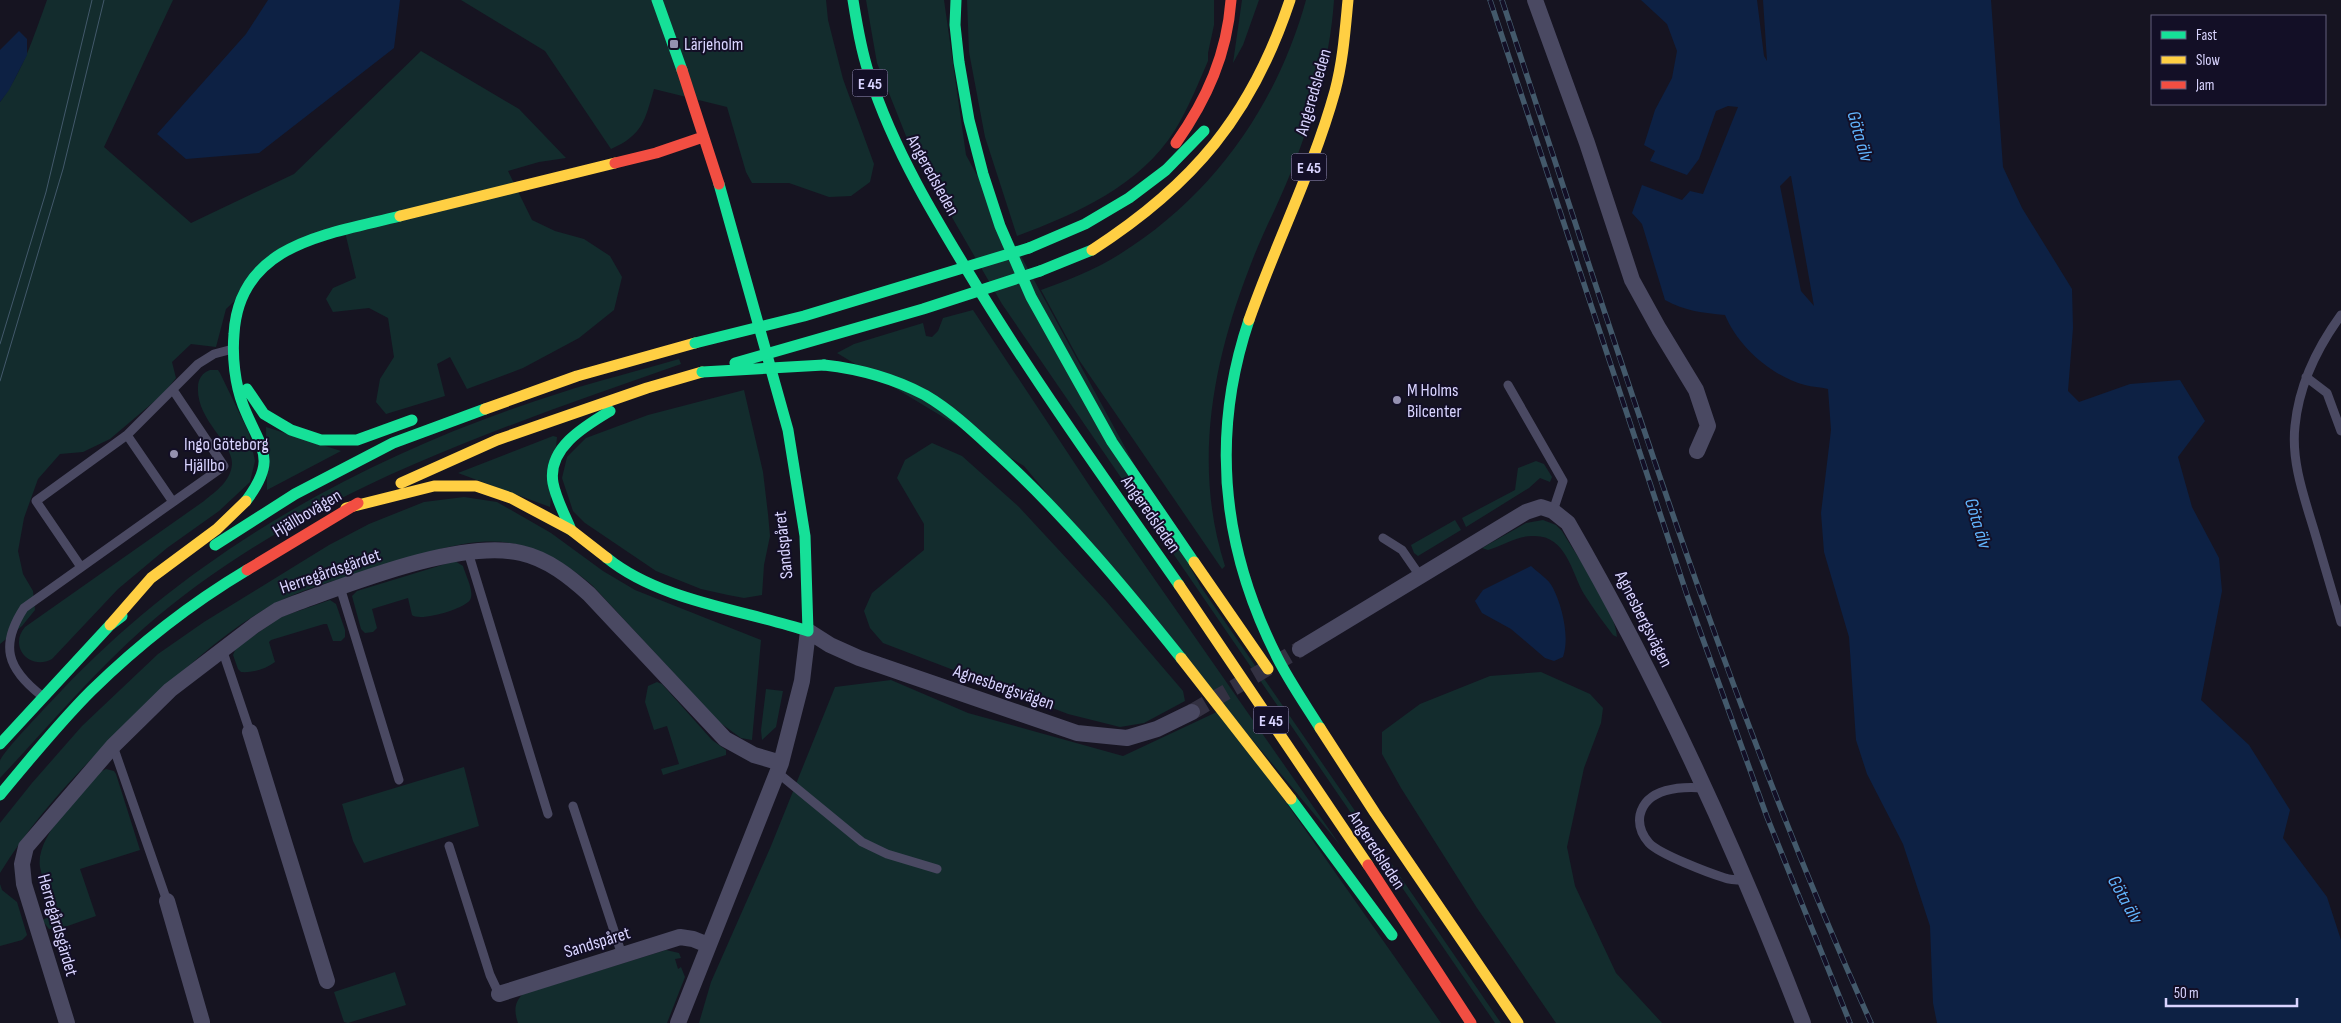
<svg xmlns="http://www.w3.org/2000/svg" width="2341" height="1023" font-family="'Sofia Sans Condensed',sans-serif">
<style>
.green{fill:#132c2d}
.water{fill:#0d2144;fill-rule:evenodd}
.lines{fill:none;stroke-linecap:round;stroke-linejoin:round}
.street-tunnel{stroke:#333142;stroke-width:16;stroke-dasharray:16 8;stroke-linecap:butt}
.lane{stroke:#4a4962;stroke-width:9}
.street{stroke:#4a4962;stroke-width:16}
.fast{stroke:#16e098;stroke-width:11}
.slow{stroke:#ffcf43;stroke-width:11}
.jam{stroke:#f24e42;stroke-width:11}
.tram{stroke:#43596b;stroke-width:1}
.rail-casing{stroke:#43596b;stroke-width:5.5}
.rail{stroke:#130f26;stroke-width:4;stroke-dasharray:11;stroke-linecap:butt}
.fast-bridge{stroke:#16e098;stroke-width:11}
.poi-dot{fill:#9591b1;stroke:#130f26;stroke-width:2}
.labels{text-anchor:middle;stroke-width:4;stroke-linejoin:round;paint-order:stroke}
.shield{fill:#130f26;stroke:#9e99be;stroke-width:1}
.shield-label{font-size:16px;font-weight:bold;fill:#d9d4ff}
.poi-label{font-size:18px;fill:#d9d4ff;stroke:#130f26;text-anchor:start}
.street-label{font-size:18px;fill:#d9d4ff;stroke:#130f26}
.water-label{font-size:19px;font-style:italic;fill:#62b6ff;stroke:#130f26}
</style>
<rect width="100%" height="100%" fill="#161421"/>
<path class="green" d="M47 0H173L104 147 191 223 294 174 421 51 519 109 566 158 539 162 508 171 532 220 555 231 584 239 610 256 622 277 614 310 579 338 523 368 467 389 450 357 437 364 445 396 386 414 376 402 380 379 394 357 388 318 369 308 333 312 326 299 333 288 356 278 345 232 293 246 226 309 216 347 191 344 172 362 176 378 163 394 110 439 83 452 60 454 38 479 24 518 18 551 23 574 33 591 35 610 22 626 0 644V102C23 71 34 36 47 0Z
M461 0H826L828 20 843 79 874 164 870 182 851 196 829 197 789 183H752L746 172 727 107 654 89C645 120 643 135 611 149L545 51Z
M866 0H944L966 155 1201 587 1501 1023H1495L1002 304 908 141 877 63Z
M967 0H1214V25L1208 53V61C1198 84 1188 109 1175 130 1140 186 1076 214 1017 236L985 137 969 52Z
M1242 0H1259L1243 45 1233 63Z
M1306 0H1334C1330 60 1313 117 1291 172 1278 205 1261 236 1249 269 1212 364 1193 467 1225 566L1222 569 1079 360 1041 290C1068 280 1095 270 1120 254 1213 196 1277 105 1306 0Z
M973 310 1091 488 1340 845 1024 466 837 353 854 344 923 323 926 336 932 337 938 331 943 318Z
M679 359 681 364C491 431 298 494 144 628 92 674 47 728 0 778 0 773 0 766 0 761 3 751 52 701 62 690 198 547 373 452 560 393 599 380 639 371 679 359Z
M210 370H218L220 373 249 433 255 461 250 482 219 511 167 548 118 589 52 659C30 671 8 647 25 627L204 501C216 491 231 481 232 464 233 443 196 420 198 387 198 379 202 373 210 370Z
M744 390 763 472 768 514 770 536 764 565 762 595 744 598 728 595 701 589 656 571 585 523 573 511 562 478 567 457 586 438 648 415Z
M266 427 341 451 267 490Z
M553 436 557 437 550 507 458 473Z
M932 443 962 456 1019 507 1106 601 1183 691 1185 701 1144 723 1120 727 1068 714 883 643 870 628 864 611 872 593 924 550V524L897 478 905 460Z
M1536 461 1544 464 1552 477 1550 482 1540 478 1529 488 1466 527 1462 518 1515 490 1518 468Z
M464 497 497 502 551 533 603 571 635 590 761 640 752 740 741 738 719 722 592 585C518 523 472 538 388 565 353 576 316 584 284 599 232 624 188 666 146 705 92 757 39 809 0 873V823L32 783 82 726 158 654 204 622 329 545 369 524 424 502Z
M1455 520 1461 530 1418 556 1414 553 1411 545Z
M1543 520 1556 525 1562 531C1575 553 1617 613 1617 637L1613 635C1603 622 1593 608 1584 594 1571 571 1566 534 1532 536 1517 536 1502 546 1488 550L1482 548 1526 523Z
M455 561 463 566C465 574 475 592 470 600 464 609 420 622 412 615L408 598 372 609 377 628 373 632 365 633 361 629 352 596 357 591Z
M330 600 336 604 345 630V637L341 641H333L327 624H324L271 640 269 642 275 662C266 669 252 673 241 672L238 669 233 655 236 648 281 617Z
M1541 672 1590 694 1603 708 1601 723 1584 768 1567 847 1575 886 1616 973 1662 1023H1556L1477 908 1401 788 1382 754V732L1420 704 1490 676Z
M891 680 968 713 1123 756 1221 710 1441 1023H699L711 982 771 846 835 687Z
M657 682 662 684 712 740 726 750V755L663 775 661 769 679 764 667 726 654 730 645 702 648 686Z
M766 689 783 691 776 727 762 740 761 730Z
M464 767 479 826 364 863 353 841 342 804Z
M106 769 114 771 116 774 140 850 80 869 96 916 62 928 49 929 42 920 56 914C51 899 43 883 40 867 35 836 81 794 100 772Z
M0 884 2 890 17 902 27 935 22 940 0 946Z
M666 950 679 953 681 958 675 959 678 969 681 967 685 977 667 1023H518C514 1012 514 1002 523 994Z
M395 972 406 1005 348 1023 344 1022 334 992Z"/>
<path class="water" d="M268 0H400L394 48 259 153 186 159 157 134 246 34Z
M1641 0H1757L1764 56 1767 61 1763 0H1991L2003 167 2022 208 2072 289 2073 328 2068 391 2079 402 2130 384 2180 380 2205 421 2178 457 2192 507 2219 558 2222 591 2201 700 2249 745 2290 810 2283 838 2327 897 2341 940V1023H1937L1933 1003 1930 926 1903 844 1867 774 1856 740 1849 637 1824 552 1821 513 1831 430 1828 389C1820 387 1812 387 1805 385 1771 376 1738 346 1725 315 1703 313 1685 311 1665 300L1642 224 1632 213 1642 185 1682 200 1690 191 1703 194 1738 107 1728 106 1716 111 1699 159 1687 175 1650 161 1655 151 1644 145 1655 110 1672 78 1677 51 1667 24ZM1790 176H1791L1814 306 1801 291 1780 186Z
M19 31 27 39V55L9 90 0 102V50Z
M1531 566C1537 572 1549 579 1553 588 1562 606 1570 637 1563 657L1554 661 1545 658 1511 629 1482 613 1475 601 1483 590Z"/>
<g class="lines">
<path class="street-tunnel" d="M1192 712 1300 649"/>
<path class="lane" d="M2341 315C2317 348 2299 384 2295 426 2291 461 2304 497 2314 530 2323 561 2332 591 2341 622
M2306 377 2327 393 2341 431
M1508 385 1563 481 1553 511
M173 502 224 466 173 390
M1383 538 1402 550 1420 576
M468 552 548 814
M81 567 36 501 127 435
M340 587 399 780
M222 649 250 732
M42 696C6 668 0 645 24 608L173 502 127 435 198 364 214 354 233 349
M113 746 167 901
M778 773 862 842 887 854 937 869
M1704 788C1681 786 1646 788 1640 815 1638 826 1642 835 1649 843 1659 854 1709 873 1725 878 1730 880 1737 880 1744 880
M573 806 622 955
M449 846 490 975 499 994"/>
<path class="street" d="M1535 0 1587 143 1632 280 1659 329 1696 390 1708 426 1697 451
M1300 649 1526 512 1541 507 1553 511 1568 523C1660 682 1737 851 1803 1023
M250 732 327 981
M167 901 202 1022
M499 994 680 937 693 939 708 945
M67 1023 24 884 22 864 26 847 113 746 170 690 255 625 278 610 296 603C354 582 462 539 521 553 548 559 570 577 589 594L725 739 754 755 781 763
M678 1023 781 763 802 681 808 631 830 645 859 658 1077 733 1127 738 1157 729 1192 712"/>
<path class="fast" d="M657 0 682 70
M853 0C857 25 861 50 869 74 894 152 938 223 981 293 1043 393 1111 488 1179 585
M956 0 955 25 959 62 969 120 983 174 1000 226 1031 297 1112 442 1194 562
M1129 198 1166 170 1204 131
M1029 248 1085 224 1129 198
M1040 271 1092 250
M1249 320C1210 436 1222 548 1277 657 1289 681 1305 704 1320 728
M824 365C860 369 893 378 925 395 954 412 977 435 1001 457 1067 518 1125 588 1181 658
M247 389 264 414 291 430 321 440H357L412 420
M246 501C279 457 260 449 243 405 235 384 232 357 234 334 239 243 329 234 400 216
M571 530C565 515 556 499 553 483 547 448 585 426 610 411
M215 545 295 494 393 443 485 409
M607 558C660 601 744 610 808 631L805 536 788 430 719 184
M0 744 110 625 122 616
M0 795C29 760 58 724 91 691 138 645 190 604 247 570
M1291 799 1392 935"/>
<path class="slow" d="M400 216 615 163
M1092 250C1193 185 1252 115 1290 0
M1249 320C1276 243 1313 170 1335 91 1343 61 1345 31 1348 0
M485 409 577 376 695 343
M401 483 497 440 647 388 702 372
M346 508 434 486H476L511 498 571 530 607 558
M1194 562 1268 669
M1179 585 1368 865
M110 625 151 578 217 529 246 501
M1181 658 1291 799
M1320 728 1375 813 1518 1023"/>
<path class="jam" d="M682 70 719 184
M1176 143C1207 99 1227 54 1231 0
M615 163 656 153 703 137
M247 570 358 503
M1368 865 1471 1023"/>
<path class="tram" d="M0 344 46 192 92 0
M0 381 63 169 104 0"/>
<g class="rail-casing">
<path id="rail" d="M1490 0 1687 595 1767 817 1850 1023
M1502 0C1616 344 1722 692 1871 1023"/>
</g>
<use href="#rail" class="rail"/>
<path class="fast-bridge" d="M695 343 804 316 1029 248
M735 363 923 309 1040 271
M702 372 824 365"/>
</g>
<g class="poi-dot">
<rect x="669" y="39" width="10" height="10" rx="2.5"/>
<circle cx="1397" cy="400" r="5"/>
<circle cx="174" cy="454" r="5"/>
</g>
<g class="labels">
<g class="shield">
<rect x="852.5" y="69.5" width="35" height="27" rx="4"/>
<rect x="1291.5" y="153.5" width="35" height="27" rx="4"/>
<rect x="1253.5" y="706.5" width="35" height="27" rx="4"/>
</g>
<g class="shield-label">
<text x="870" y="89">E 45</text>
<text x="1309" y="173">E 45</text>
<text x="1271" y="726">E 45</text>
</g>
<g class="poi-label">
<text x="684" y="50">Lärjeholm</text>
<text x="1407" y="396">M Holms<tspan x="1407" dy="21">Bilcenter</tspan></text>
<text x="184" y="450">Ingo Göteborg<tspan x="184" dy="21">Hjällbo</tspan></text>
</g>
<g class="street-label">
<text transform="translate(1313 92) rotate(-74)" y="6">Angeredsleden</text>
<text transform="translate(933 175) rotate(61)" y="6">Angeredsleden</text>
<text transform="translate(307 513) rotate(-31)" y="6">Hjällbovägen</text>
<text transform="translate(1151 514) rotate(55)" y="6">Angeredsleden</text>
<text transform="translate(783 545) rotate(-96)" y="6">Sandspåret</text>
<text transform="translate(330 571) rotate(-19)" y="6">Herregårdsgärdet</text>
<text transform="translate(1644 619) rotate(63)" y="6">Agnesbergsvägen</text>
<text transform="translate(1004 687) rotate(19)" y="6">Agnesbergsvägen</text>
<text transform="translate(1377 850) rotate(57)" y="6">Angeredsleden</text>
<text transform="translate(58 925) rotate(74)" y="6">Herregårdsgärdet</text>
<text transform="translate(597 942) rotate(-17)" y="6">Sandspåret</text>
</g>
<g class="water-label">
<text transform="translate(1861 136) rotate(74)" y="7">Göta älv</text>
<text transform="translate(1979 523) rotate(73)" y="7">Göta älv</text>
<text transform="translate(2126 899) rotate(61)" y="7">Göta älv</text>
</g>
</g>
<rect x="2151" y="15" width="175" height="90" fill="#130f26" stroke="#625e7d"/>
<rect x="2161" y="31" width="25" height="8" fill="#16e098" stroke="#625e7d"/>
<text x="2196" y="40" font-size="15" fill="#d9d4ff">Fast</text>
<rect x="2161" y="56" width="25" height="8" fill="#ffcf43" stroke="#625e7d"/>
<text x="2196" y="65" font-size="15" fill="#d9d4ff">Slow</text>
<rect x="2161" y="81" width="25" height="8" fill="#f24e42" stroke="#625e7d"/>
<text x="2196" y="90" font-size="15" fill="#d9d4ff">Jam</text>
<path d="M2166 998v8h131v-8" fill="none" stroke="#d9d4ff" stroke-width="2.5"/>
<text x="2174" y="998" font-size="15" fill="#d9d4ff" stroke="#130f26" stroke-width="4" paint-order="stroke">50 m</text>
</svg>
